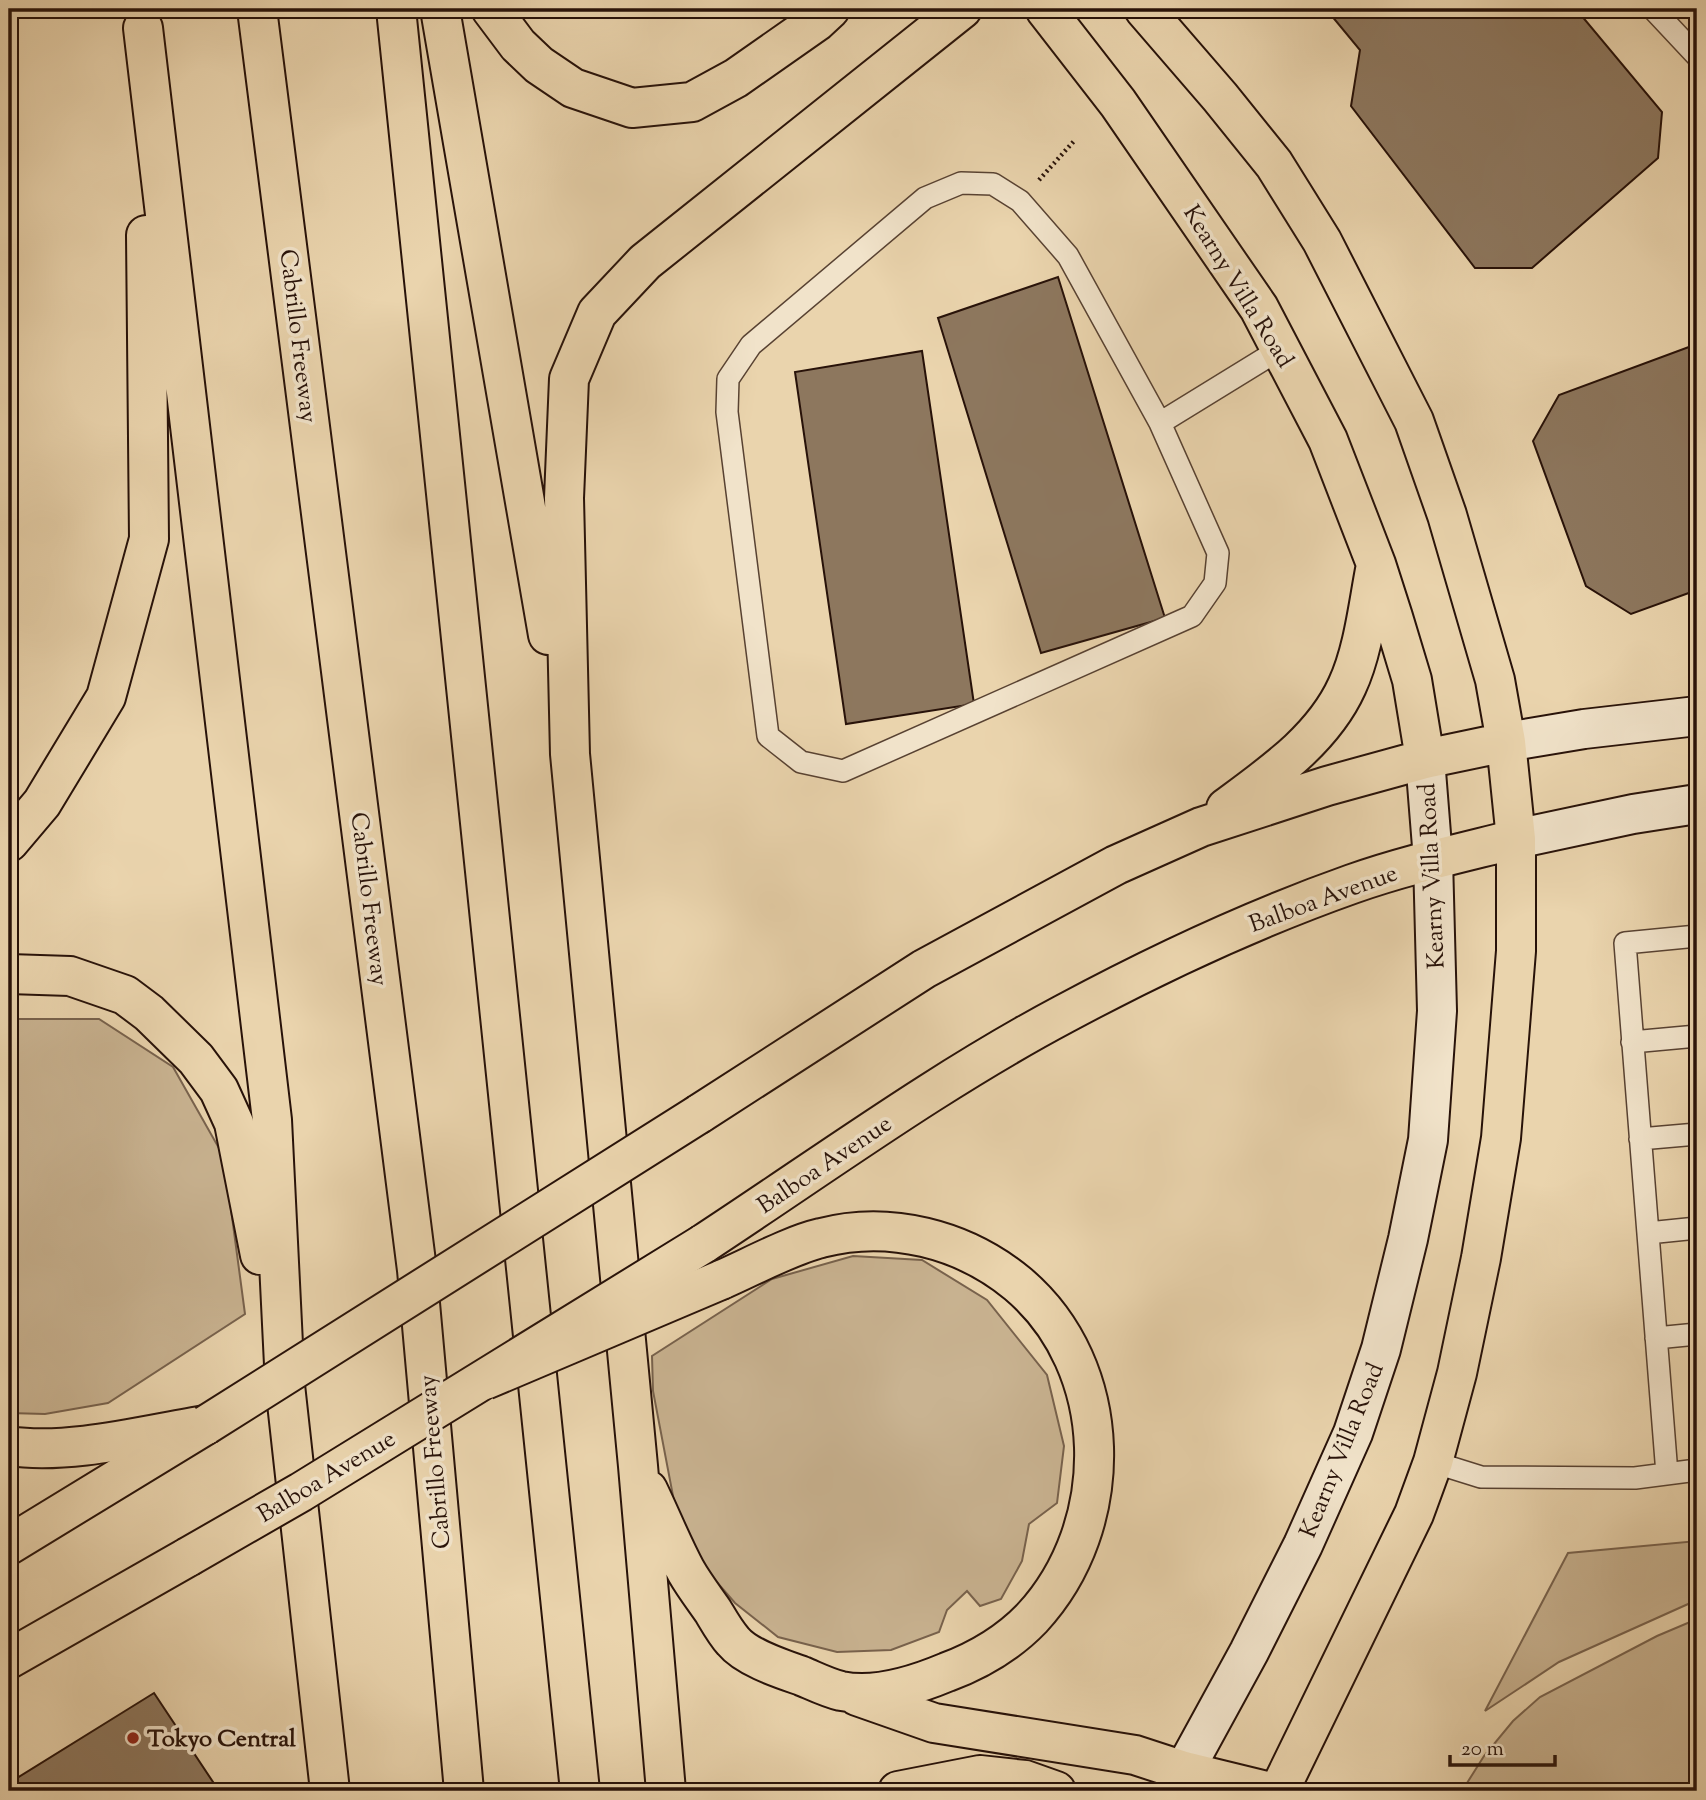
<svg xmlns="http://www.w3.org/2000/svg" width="1706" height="1800" font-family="'Sorts Mill Goudy',serif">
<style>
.green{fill:#c9b391;stroke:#78624d;stroke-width:2}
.building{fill:#8d775e;stroke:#281209;stroke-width:2}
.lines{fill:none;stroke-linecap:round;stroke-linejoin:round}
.lane-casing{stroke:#584232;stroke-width:24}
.secondary-casing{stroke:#281209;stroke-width:42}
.primary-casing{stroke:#281209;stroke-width:42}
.highway-casing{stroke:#281209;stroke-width:42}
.path{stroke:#281209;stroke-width:4.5;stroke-dasharray:2 3.5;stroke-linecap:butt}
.lane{stroke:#f1e3ca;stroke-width:21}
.secondary{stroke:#f1e3ca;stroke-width:38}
.primary{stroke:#ead4ad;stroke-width:38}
.highway{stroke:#ead4ad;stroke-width:38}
.primary-bridge-casing{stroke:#281209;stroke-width:42;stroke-linecap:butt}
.highway-bridge-casing{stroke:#281209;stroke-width:42;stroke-linecap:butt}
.primary-bridge{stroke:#ead4ad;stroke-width:38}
.highway-bridge{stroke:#ead4ad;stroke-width:38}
.poi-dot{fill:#8f2418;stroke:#f1e3ca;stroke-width:2.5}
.labels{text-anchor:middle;stroke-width:7;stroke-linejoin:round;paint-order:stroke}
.street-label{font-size:24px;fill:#281209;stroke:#f1e3ca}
.poi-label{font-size:24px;font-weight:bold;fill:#281209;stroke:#f1e3ca;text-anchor:start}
</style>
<rect width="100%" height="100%" fill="#ead4ad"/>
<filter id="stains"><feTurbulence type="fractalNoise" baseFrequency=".00286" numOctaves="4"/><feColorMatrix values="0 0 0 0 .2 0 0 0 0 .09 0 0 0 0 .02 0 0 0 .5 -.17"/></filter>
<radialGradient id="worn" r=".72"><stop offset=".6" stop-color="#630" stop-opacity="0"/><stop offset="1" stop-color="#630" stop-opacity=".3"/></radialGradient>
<path class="green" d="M9 1019H99L173 1067 224 1157 245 1314 108 1403 45 1414 9 1413Z
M853 1256 922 1260 987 1300 1047 1375 1064 1446 1057 1503 1029 1524 1022 1561 1001 1599 980 1606 967 1591 947 1610 939 1632 891 1650 837 1652 778 1637 735 1603 708 1572 677 1517 653 1391 652 1356 772 1279Z
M1697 1541V1600L1559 1662 1485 1711 1568 1553Z
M1697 1619V1791H1462L1484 1756 1513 1721 1540 1697 1657 1636Z"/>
<path class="building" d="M1326 9H1576L1662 112 1658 158 1532 268H1475L1351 106 1360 50Z
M1058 277 1165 618 1041 653 938 318Z
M1697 344V590L1631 614 1586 586 1533 441 1559 395Z
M922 351 974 704 846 724 795 372Z
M154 1693 219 1791H9V1783Z"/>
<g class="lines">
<g class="lane-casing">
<path id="lane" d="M1653 9 1697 56
M1160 423 1218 553 1215 583 1192 616 843 771 801 762 768 736 727 412 728 379 751 345 925 198 961 183 993 184 1020 201 1068 256 1160 423 1282 348
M1632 1042 1697 1036
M1640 1139 1697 1134
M1648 1233 1697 1228
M1656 1338 1697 1334
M1433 1462 1481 1477 1635 1478 1697 1470
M1667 1474 1625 943 1697 936"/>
</g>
<g class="secondary-casing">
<path id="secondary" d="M1506 742 1584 729 1697 716
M1516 839 1633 814 1697 804
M1173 1791 1249 1652 1303 1545 1353 1433 1381 1349 1408 1239 1428 1140 1437 1011 1433 859 1425 759"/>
</g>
<g class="primary-casing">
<path id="primary" d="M1045 9 1118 103 1259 308 1328 440 1376 564 1393 617 1412 680 1425 759
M1144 9 1220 97 1274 164 1322 241 1414 421 1447 515 1495 680 1506 742 1516 839V951L1501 1138 1481 1258 1457 1373 1433 1462 1414 1514 1279 1791
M1226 808C1272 774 1323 739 1347 686 1363 652 1368 607 1375 570
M699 1114 924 969 1116 865 1201 827 1327 786 1425 759 1506 742
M703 1244C822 1166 938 1081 1064 1014 1157 964 1253 919 1352 884 1406 865 1461 853 1516 839
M9 1545 204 1426
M9 1659 188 1557"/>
</g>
<g class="highway-casing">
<path id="highway" d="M257 9 417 1270 464 1791
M396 9 580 1791
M440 9 548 635
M491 9 518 45 539 65 573 88 632 108 692 102 736 78 816 22 830 9
M143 28 272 1120 285 1385 330 1791
M9 842 42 803 106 697 149 539 146 235
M9 974 70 976 125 995 149 1013 196 1059 219 1090 234 1123 260 1255
M9 1446C69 1455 145 1435 206 1425
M648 1490C661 1517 672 1545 686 1571 694 1585 704 1598 713 1611 719 1621 725 1632 733 1641 747 1658 782 1669 802 1676 814 1681 828 1688 841 1691 875 1698 916 1685 947 1672 979 1660 1008 1643 1032 1618 1118 1525 1116 1367 1018 1284 964 1239 889 1220 821 1238 791 1245 751 1267 721 1280
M857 1696 934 1723 1135 1755 1184 1771 1266 1791
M666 1791 638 1466 570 754 564 498 569 379 597 313 645 262 962 9
M898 1791 980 1775 1025 1780 1056 1791"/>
</g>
<path class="path" d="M1039 180 1074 141"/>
<use href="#lane" class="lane"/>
<use href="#secondary" class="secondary"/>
<use href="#primary" class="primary"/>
<use href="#highway" class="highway"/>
<g class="primary-bridge-casing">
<path id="primary-bridge" d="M206 1425 699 1114
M188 1557 301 1492 703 1244"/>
</g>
<g class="highway-bridge-casing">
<path id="highway-bridge" d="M485 1380 721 1280"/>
</g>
<use href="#primary-bridge" class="primary-bridge"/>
<use href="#highway-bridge" class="highway-bridge"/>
</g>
<circle class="poi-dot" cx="133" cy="1738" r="7"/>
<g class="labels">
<g class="street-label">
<text transform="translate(1239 286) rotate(58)" y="8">Kearny Villa Road</text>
<text transform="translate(299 336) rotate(83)" y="8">Cabrillo Freeway</text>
<text transform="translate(1431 876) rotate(-93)" y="8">Kearny Villa Road</text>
<text transform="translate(1323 898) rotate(-20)" y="8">Balboa Avenue</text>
<text transform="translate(370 899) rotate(83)" y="8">Cabrillo Freeway</text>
<text transform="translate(824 1164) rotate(-34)" y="8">Balboa Avenue</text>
<text transform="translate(1341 1450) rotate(-68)" y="8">Kearny Villa Road</text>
<text transform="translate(434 1462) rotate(-95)" y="8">Cabrillo Freeway</text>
<text transform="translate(326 1476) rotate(-31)" y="8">Balboa Avenue</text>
</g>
<g class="poi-label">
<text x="147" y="1746">Tokyo Central</text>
</g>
</g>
<rect width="1706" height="1800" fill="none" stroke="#ead4ad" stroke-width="35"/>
<rect x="10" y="10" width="1685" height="1779" fill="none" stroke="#281209" stroke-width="3.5"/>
<rect x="18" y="18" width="1671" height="1765" fill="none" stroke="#281209" stroke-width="2"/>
<path d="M1450 1755v10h105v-10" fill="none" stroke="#281209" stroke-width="3.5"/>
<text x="1461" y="1755" font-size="21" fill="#281209" stroke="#f1e3ca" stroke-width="5" paint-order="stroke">20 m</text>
<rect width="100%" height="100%" filter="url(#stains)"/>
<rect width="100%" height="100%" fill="url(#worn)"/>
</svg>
